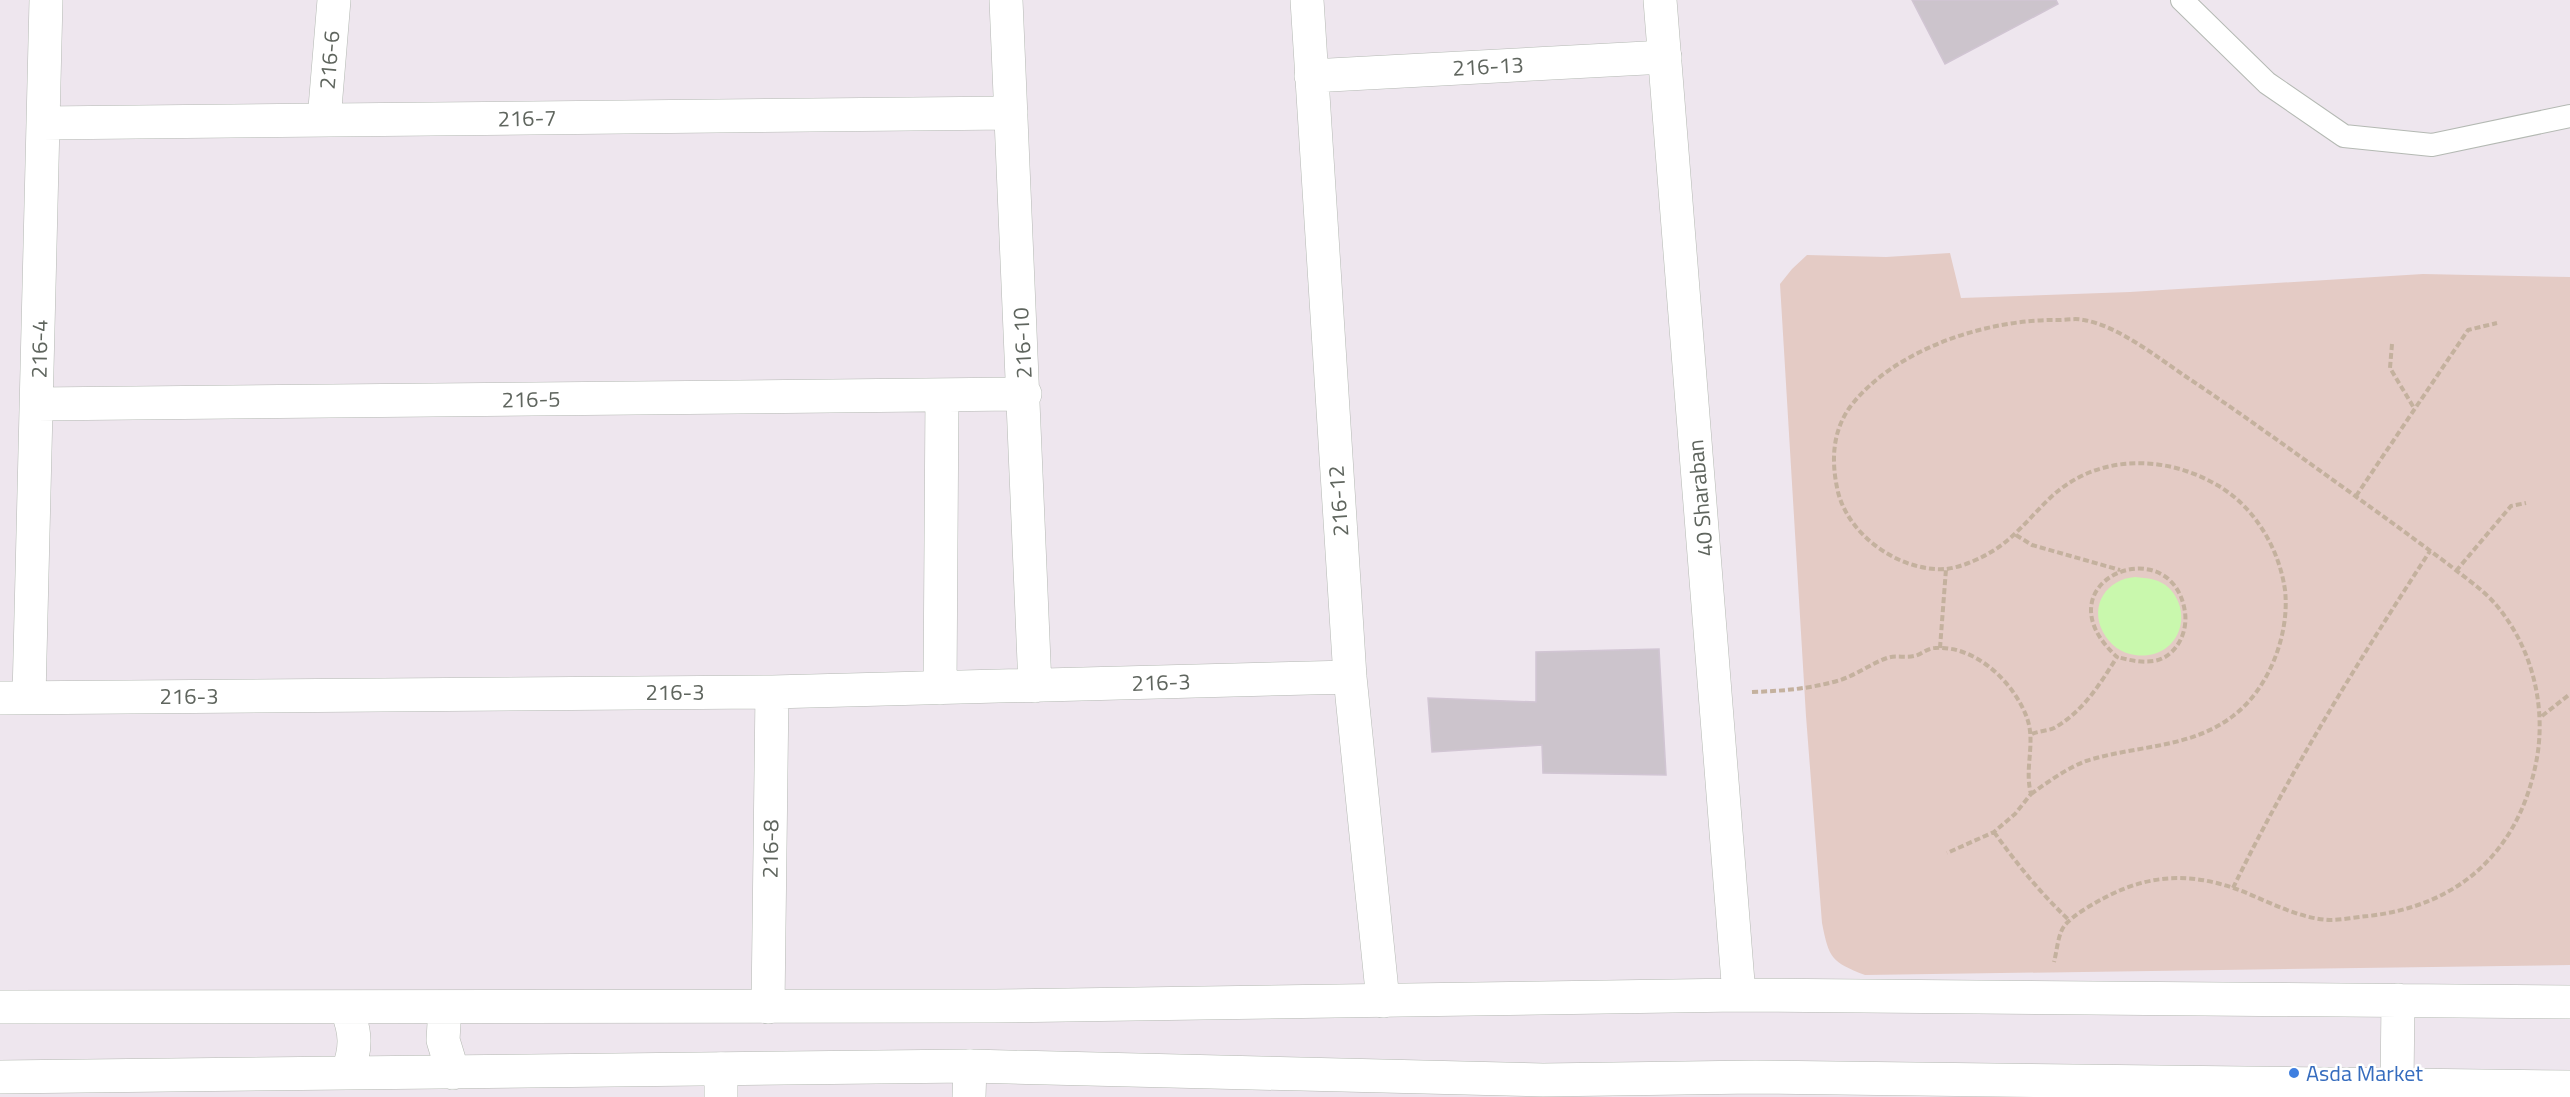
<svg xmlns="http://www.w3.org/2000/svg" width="2570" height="1097" font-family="'Titillium Web',sans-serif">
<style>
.green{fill:#e4cbc5}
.water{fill:#c9f8ad}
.building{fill:#ccc4cc;stroke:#d1c5d3;stroke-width:1.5}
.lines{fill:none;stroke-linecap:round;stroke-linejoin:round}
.lane-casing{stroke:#b4b9b3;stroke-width:24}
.street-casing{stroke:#b4b9b3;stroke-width:34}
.secondary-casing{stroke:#b4b9b2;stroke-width:34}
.path{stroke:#c4b19e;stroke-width:4;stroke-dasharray:6 3;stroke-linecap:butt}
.lane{stroke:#fff;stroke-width:22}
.street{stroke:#fff;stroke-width:33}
.secondary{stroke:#fff;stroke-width:33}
.shop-dot{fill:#3f7fe0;stroke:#fff;stroke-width:2}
.labels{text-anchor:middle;stroke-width:5;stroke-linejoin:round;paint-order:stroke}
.street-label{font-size:22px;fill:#5f655e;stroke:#fff}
.shop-label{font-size:22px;fill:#366cbe;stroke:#fff;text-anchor:start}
</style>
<rect width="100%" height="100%" fill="#eee6ee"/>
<path class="green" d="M1950 253 1961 298 2130 292 2423 274 2570 277V965L1865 975C1831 962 1829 958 1822 923L1806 716 1780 284 1792 269 1807 255 1886 257Z"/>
<path class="water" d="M2135 577C2147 578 2160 579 2169 588 2196 616 2176 661 2135 655 2121 653 2110 645 2103 632 2089 605 2107 579 2135 577Z"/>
<path class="building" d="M1912 0H2056L2058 4 1945 64Z
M1659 649 1666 775 1543 773 1542 745 1432 752 1428 698 1536 702V652Z"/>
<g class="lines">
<g class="lane-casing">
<path id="lane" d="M2182 0 2267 83 2344 136 2432 145 2570 116"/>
</g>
<g class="street-casing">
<path id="street" d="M1006 0 1035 686
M1307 0 1350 677 1383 1001
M1311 76 1665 57
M324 120 334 0
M43 123 1011 113
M37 404 1025 394
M940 688 942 395
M29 697 46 0
M0 698 772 692 1350 677
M768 1007 772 692
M721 1097V1069
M969 1097 970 1066"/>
</g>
<g class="secondary-casing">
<path id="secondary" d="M1660 0 1739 995
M0 1007 995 1006 1739 995 2570 1002
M445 1007 443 1040 453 1073
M346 1008C356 1031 357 1049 347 1073
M0 1077 970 1066 1543 1080 1755 1077 2570 1087
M2397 1086 2398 1000"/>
</g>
<path class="path" d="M2392 344 2390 368 2414 408
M2356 496 2468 330 2497 323
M2016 535 2032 545 2120 570
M2456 571 2511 506 2526 503
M1940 648 1946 569
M1752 692C1782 691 1808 689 1837 681 1855 676 1870 664 1887 658 1895 655 1905 658 1914 656 1921 655 1927 648 1935 648 1975 645 2014 682 2027 718 2036 743 2024 768 2031 794L2015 814 1994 832 1947 853
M2542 716 2570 694
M2032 734C2038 731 2048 731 2054 728 2083 712 2100 684 2117 657 2035 582 2172 526 2185 612 2188 633 2176 657 2154 661 2141 663 2129 660 2117 657
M2031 794C2048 782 2067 768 2086 761 2136 745 2190 749 2233 716 2269 689 2290 634 2285 590 2279 548 2254 506 2217 485 2164 454 2096 454 2050 498 2027 520 2011 543 1982 557 1972 562 1957 568 1946 569 1900 572 1849 536 1838 492 1831 462 1832 432 1850 407 1894 349 1987 319 2058 320 2067 320 2075 318 2084 320 2118 326 2157 357 2185 376 2239 412 2291 450 2344 488 2379 513 2413 538 2448 564 2464 577 2484 590 2497 606 2533 649 2547 709 2536 763 2518 853 2458 906 2368 916 2356 917 2342 920 2330 920 2305 919 2279 907 2256 897 2205 874 2159 870 2108 896 2096 902 2073 915 2065 925 2058 933 2057 951 2054 962
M1994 832C2017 864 2041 894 2070 921
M2233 888C2290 771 2359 660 2430 551"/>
<use href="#lane" class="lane"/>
<use href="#street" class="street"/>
<use href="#secondary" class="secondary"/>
</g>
<circle class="shop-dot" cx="2294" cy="1073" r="6"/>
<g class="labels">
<g class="street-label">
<text transform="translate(329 60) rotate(-85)" y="8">216-6</text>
<text transform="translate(1488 66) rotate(-3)" y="8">216-13</text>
<text transform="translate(527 118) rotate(-1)" y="8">216-7</text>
<text transform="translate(1022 343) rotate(-93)" y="8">216-10</text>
<text transform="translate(39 349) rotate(-89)" y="8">216-4</text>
<text transform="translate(531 399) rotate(-1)" y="8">216-5</text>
<text transform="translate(1700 498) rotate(-95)" y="8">40 Sharaban</text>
<text transform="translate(1338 501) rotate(-94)" y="8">216-12</text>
<text transform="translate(1161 682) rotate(-2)" y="8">216-3</text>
<text x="675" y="700">216-3</text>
<text x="189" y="704">216-3</text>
<text transform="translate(770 849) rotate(-89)" y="8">216-8</text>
</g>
<g class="shop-label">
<text x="2306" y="1081">Asda Market</text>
</g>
</g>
</svg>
